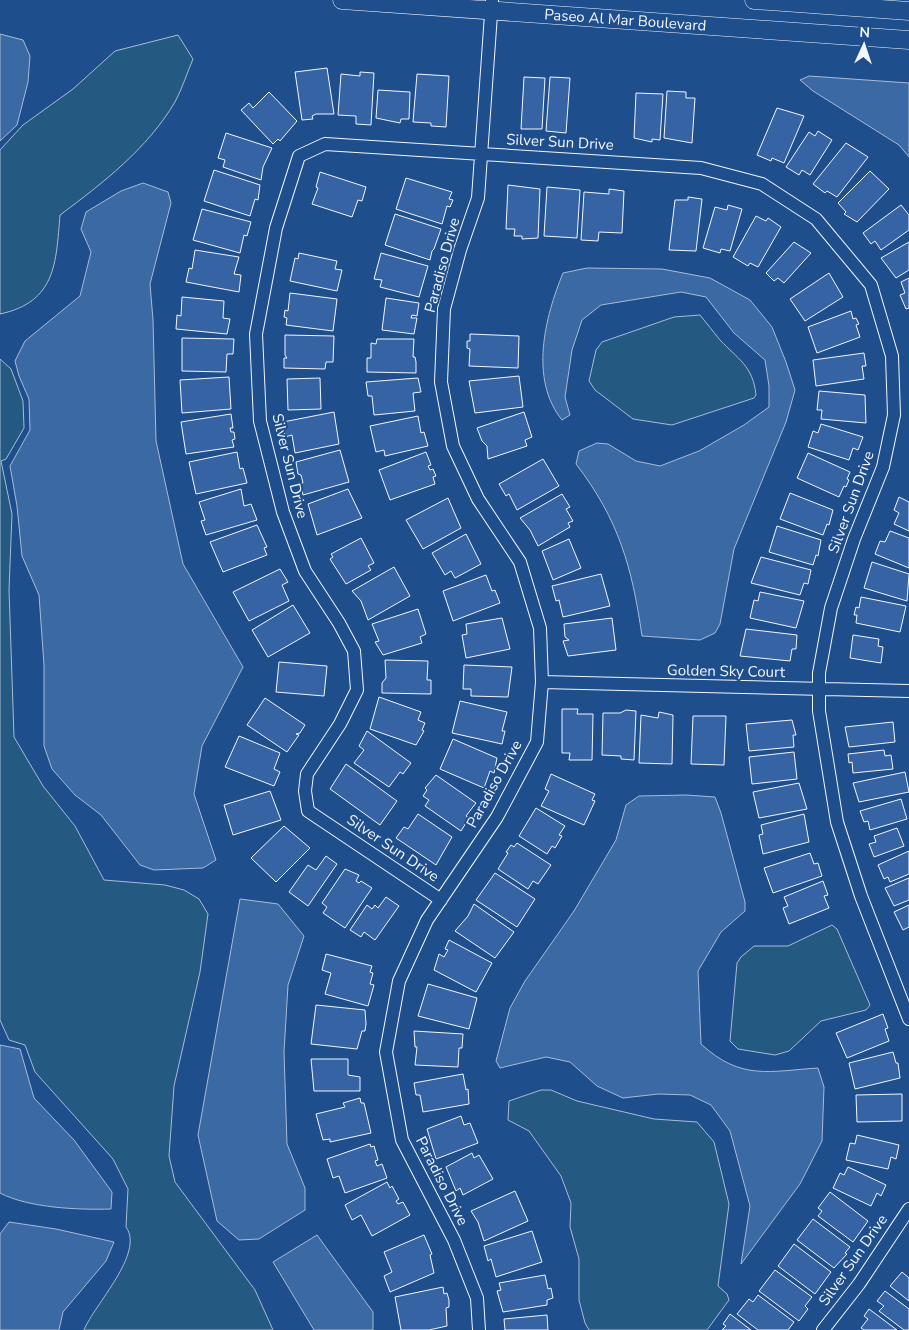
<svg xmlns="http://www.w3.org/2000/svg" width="909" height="1330" font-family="'Nunito Sans',sans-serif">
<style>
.green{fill:#245a82;stroke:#a8bbd7}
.water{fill:#3b69a3;stroke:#a8bbd7}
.building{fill:#3563a3;stroke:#f2f6ff}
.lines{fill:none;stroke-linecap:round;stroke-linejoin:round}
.street-casing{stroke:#f2f6ff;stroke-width:14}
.secondary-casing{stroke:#f2f6ff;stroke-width:19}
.street{stroke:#1f4e8c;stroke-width:12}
.secondary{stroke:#1f4e8c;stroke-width:18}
.labels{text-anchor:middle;stroke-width:4;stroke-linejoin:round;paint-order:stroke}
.street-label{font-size:15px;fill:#f2f6ff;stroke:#1f4e8c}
</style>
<rect width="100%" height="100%" fill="#1f4e8c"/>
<path class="green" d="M178 35 193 59C187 73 182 89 175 102 147 149 103 183 60 215 56 263 56 302 0 314V150L23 125 73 89 115 51Z
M700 315C707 323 713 332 720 340 738 359 753 366 756 395L754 398 672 425 633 419 595 390 589 381 596 350 602 342 674 317Z
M0 359 11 369 23 401 24 428 6 459 1 461 12 514 9 590 14 737 43 786 75 826 104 880 165 885 184 890 199 899 208 914 200 972 174 1086 169 1156 175 1182 255 1290 273 1330H84C94 1305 145 1253 126 1227L128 1189 113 1159 35 1072 25 1045 9 1040 0 1020Z
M832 925 837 929 870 1005 866 1010 821 1021 789 1051 775 1055 738 1049 730 1041 737 963 741 957 754 946H788Z
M541 1090H551L577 1101 654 1119 697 1122 714 1142 729 1204 718 1286 727 1294 729 1300 707 1330H589L585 1323 579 1300V1259L570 1227 571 1203 561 1176 529 1131 508 1120 509 1101Z"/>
<path class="water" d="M0 34 23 40 30 56 28 82 17 125 0 141Z
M809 76 909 83V157L899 145 813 91 800 80Z
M143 183 168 192 171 203 150 284 153 320 156 441 183 564 243 667 202 746 194 794 216 860 203 868 154 870 140 865 101 815 75 795 52 769 44 746V665L39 595 22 556 17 506 10 466 30 430 29 399 19 376 15 361 25 341 80 296 91 252 81 229 86 212 121 191Z
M587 268 662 269 710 278 750 300 772 327 786 362 795 390 786 422 734 549 720 624 715 633 700 640 642 636C632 567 619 520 576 464L579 451 597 443 608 444 636 461 660 466 699 451 744 425 769 407V386L765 360 734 333 706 297 681 292 601 305 582 320 572 350 565 397 570 415 562 420C529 379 545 317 563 273Z
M686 795 715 797 721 813 745 902V911L721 932 698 971 701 1044C741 1081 770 1071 818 1068L824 1087 822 1141 800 1184 741 1264 750 1206 730 1131 711 1105 690 1095 658 1094 623 1098 597 1086 570 1062 546 1057 500 1068 496 1061 510 1008 525 981 574 911 616 840 626 805 639 796Z
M240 899 278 904 304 936 288 985 284 1052 287 1144 305 1188V1210L259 1239 239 1240 217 1221 198 1135Z
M0 1045 20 1049 34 1098 74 1140 112 1192 111 1209C78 1210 29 1208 0 1193Z
M9 1222 56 1229 114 1242 106 1261 63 1312 59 1330H0V1234Z
M317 1235 373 1312V1330H314L273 1262Z"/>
<path class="building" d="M327 68 334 114H316L312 116 313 119 302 120 295 72Z
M360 72 374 73 371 125 356 124V116L338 115 341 74 360 76Z
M417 74 449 76 446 127 431 126V123L413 122Z
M524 77 545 78 542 129H521Z
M550 77 570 78 566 133 546 131Z
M378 90 410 92 409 119H401L400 123 376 118Z
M667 91 686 92V98H695L692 143 664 138Z
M269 92 297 121 280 141 278 139 273 144 241 110 249 103 253 108Z
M636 93 663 94 660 140 652 139V142L634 138Z
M777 108 804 116 784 163 772 158 771 161 757 155Z
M818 131 832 140 810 175 802 170 799 175 786 167 809 132 815 136Z
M226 133 272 148 263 167 261 180 223 167 225 160 218 158Z
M846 143 868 157 837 197 827 191 825 193 813 184Z
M214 170 260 185 258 200 255 199 250 216 204 201Z
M870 171 889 189 857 222 844 214 846 212 838 203Z
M320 172 366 187 362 201 358 200 352 217 312 204 318 188 316 187Z
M406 178 452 192 449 199 453 200 450 207 447 206 442 224 396 209Z
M508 185 540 189 538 238 522 239V236H514L515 229H506Z
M547 187 580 190 577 238 544 236Z
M609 189 624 191 622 233 599 232 598 241 581 240 584 192 609 194Z
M688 197 702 199 696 251 669 250 675 200H688Z
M728 205 742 209 730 251 721 249 720 253 703 248 715 207 727 210Z
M901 205 909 215V230L881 250 875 241 871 244 863 233Z
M202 209 251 222 247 236 244 235 240 253 193 240Z
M395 214 441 229 434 249 432 251 430 260 385 245Z
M756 216 766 221 768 218 781 227 758 267 750 263 748 266 733 257Z
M794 242 811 253 784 283 778 278 774 281 766 273Z
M909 242V270L896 278 881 258Z
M195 250 239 257 234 274 241 275 239 292 186 282 189 268 192 269Z
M299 253 337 261 335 269 342 270 337 291 290 281 295 258 298 259Z
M381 253 428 266 419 297 380 287 382 280 374 279Z
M829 273 843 297 805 321 790 299Z
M909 278V308L906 309 900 295 905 293 901 282Z
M290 293 337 299 333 331 286 325 287 318 284 317 285 310 288 311Z
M182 297 224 301 223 318 230 319 227 334 176 329 177 315 181 316Z
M386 298 419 303 417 316 412 315 411 318H417L414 334 382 330Z
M851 311 853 319 856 318 859 324 856 325 860 337 817 353 808 327Z
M470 334 519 336 518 368 469 366 470 349 467 348V341H470Z
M285 335 334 336 333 362H326L325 369 284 368V358H287L285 355Z
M182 338 234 339 233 354H227L226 372 182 371Z
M377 339H414L413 357H415L416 362V373L367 372V358H371V343L376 344Z
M864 353 866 366H862L864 379 816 386 813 360Z
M519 376 523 407 475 413 469 381Z
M229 377 231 409 182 413 180 380Z
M320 378 321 409 288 410 287 379Z
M418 378 421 392 413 393 415 411 374 415 372 396H368L366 382Z
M819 391 865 395 866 423 821 419 822 410H817Z
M334 412 339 444 295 453 292 435 285 437 283 422Z
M524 412 532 437 525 440 527 446 488 459 487 446 482 441 477 428Z
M231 414 233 428H230L231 432H234L235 439 232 440 234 447 186 454 181 422Z
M418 416 421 433 424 432 428 446 385 456 384 450 376 452 370 426Z
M821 424 863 437 858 450 853 448 849 460 808 447 813 431 818 433Z
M340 450 349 482 303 495 300 483H303L301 475 298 474 296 462Z
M237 452 240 469 243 468 247 483 196 494 189 462Z
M426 452 431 465 428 466 430 470 433 469 436 476 433 477 435 484 390 500 379 470Z
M808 453 850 472 847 479 849 480 846 487 844 486 839 497 797 478Z
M543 459 559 486 517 510 509 494 506 496 499 484Z
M241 489 244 506 251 504 257 520 206 535 201 521 205 520 199 502Z
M348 489 362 518 317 535 308 504Z
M790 493 833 510 829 525 827 524 823 535 780 519Z
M562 494 570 507 566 509 573 521 568 523 570 527 538 546 530 530 520 518Z
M899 497 909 502V531L894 524 899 513 894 510Z
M448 498 461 528 423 549 406 520Z
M257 525 267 547 264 548 267 555 223 572 210 542Z
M777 526 821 540 818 556 816 555 813 565 769 552Z
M890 531 909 538V568L875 554 880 541 885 542Z
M466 534 481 564 455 578 451 571 445 575 432 553Z
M361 538 374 563 368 566 371 570 346 584 330 559 333 557 331 554Z
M569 539 581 568 553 580 542 551Z
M761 557 811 570 808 584 804 583 800 595 751 583Z
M872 562 909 574 907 601 864 588Z
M394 567 410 596 368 620 361 601 352 591Z
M280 569 288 582 282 585 289 601 249 621 233 592Z
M601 574 610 606 563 617 559 600 556 601 552 586Z
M486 575 492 591 495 590 500 603 453 621 443 591Z
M760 592 804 601 796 628 750 618 754 600 758 601Z
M861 597 906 606 900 632 856 623 857 615H854L856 607 859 608Z
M293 605 310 633 268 657 252 630Z
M418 609 426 634 420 637 422 643 383 655 375 642 379 641 372 624Z
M502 618 510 649 466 658 462 635 467 634 466 624Z
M612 618 616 650 568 656 563 641 569 640 565 637 564 624Z
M746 629 797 635 796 649H792L790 661 740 656Z
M853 635 879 639 878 646 883 647 881 663 850 658Z
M385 660 428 661 427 680H431V694L382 693V683L386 678Z
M279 662 327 666 324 696 276 692Z
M464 665 512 667 508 697 471 696V689H463Z
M379 697 421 712 418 720 425 723 422 730 424 731 416 745 370 729Z
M265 698 305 725 300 733 296 734 299 735 287 752 247 725Z
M460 701 507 712 502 731H505L502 744 452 733Z
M562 709H578L577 714H593L592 760H569L570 753H562Z
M626 710 636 711 634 760 621 759V756L602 755 603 713H620Z
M659 712 673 715 672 764 639 763 641 715 658 718Z
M693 716H726L724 765 691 764Z
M792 720 796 735H793L794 747 749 751 746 724Z
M893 722 895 742 849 747 845 727Z
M367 731 411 763 403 774 400 772 389 787 354 763 364 750 359 746Z
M239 736 280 753 274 769 280 772 274 786 225 767Z
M453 739 497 758 494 773 490 771 484 788 440 769Z
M884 750 885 756 891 755 893 769 853 773 852 762 849 763 848 754Z
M794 752 797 779 752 784 749 757Z
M346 764 397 801 380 825 330 789Z
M905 772 909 792 859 802 853 783Z
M551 774 595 794 592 800 595 801 584 825 541 806 549 791 545 789Z
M436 775 476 803 466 816 469 818 461 831 425 806 429 800 423 796 427 790 425 788Z
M799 783 807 809 759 818 753 792Z
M270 791 281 820 233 835 224 805Z
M901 799 907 819 870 830 868 821 864 822 860 811Z
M536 808 565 826 559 835 562 836 555 848 552 846 547 854 519 836Z
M418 814 452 837 436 865 396 838 404 827 408 829Z
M804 814 809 842 763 854 759 835 763 834 761 825Z
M284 826 310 848 276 882 251 858Z
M897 828 904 846 874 857 869 844 876 842 874 836Z
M517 843 551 865 538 884 533 881 528 889 498 869 508 853 506 852 511 845 514 847Z
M909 851V874L890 882 888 877 884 879 878 865Z
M810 853 814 864 818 863 822 876 773 893 764 868Z
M326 856 337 864 308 906 289 892 308 865 316 870Z
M345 869 359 875 356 881 359 883 361 881 372 888 345 928 323 913 327 907 322 903Z
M495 873 535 899 517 927 476 900Z
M909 878V900L894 906 885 888Z
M823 881 828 895 824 896 829 908 789 924 783 908 788 906 784 897Z
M386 897 399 906 375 940 364 932 361 937 350 930 367 905 372 909 375 905 378 908Z
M474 904 514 932 495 958 455 931 468 916Z
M909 905V927L903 930 894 912Z
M449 940 492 963 476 992 434 970 439 954 444 957 448 950 445 949Z
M326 954 372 966 370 972 373 973 370 984 374 985 368 1006 325 994 331 973 322 970Z
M428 984 477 998 469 1029 418 1016Z
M316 1005 365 1010 366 1024 365 1031H362L357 1049 311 1044Z
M883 1014 888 1028 885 1029 889 1041 847 1058 836 1033Z
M414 1031 463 1034 462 1048H459L458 1067 415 1065 417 1047H415Z
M893 1052 896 1063H898L900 1078 855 1089 849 1063Z
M311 1059H348V1075L360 1077V1091H314Z
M463 1074 466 1090 468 1089 469 1104 423 1112 420 1095H416L414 1083Z
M902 1094V1121L857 1122 856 1095Z
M360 1098 361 1103H364L371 1133 330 1142V1139L323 1140 316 1114 345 1107 343 1103Z
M461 1116 464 1125 470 1123 478 1143 436 1159 427 1129Z
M857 1135 899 1145 896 1159 891 1157 888 1169 846 1160 850 1143 855 1144Z
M370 1144 371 1147 374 1146 378 1160 375 1161 377 1166 382 1164 387 1178 345 1193 339 1176 333 1178 327 1159Z
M472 1153 474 1158 479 1155 493 1179 463 1195 460 1188 456 1191 446 1167Z
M848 1167 886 1185 881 1196 877 1193 871 1206 833 1188 840 1173 844 1175Z
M387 1182 390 1188 392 1186 399 1199 396 1201 398 1204 403 1202 410 1215 372 1236 361 1215 352 1220 345 1205Z
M515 1191 528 1221 484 1241 478 1222 471 1211Z
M830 1192 868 1221 853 1242 818 1216 822 1211 818 1208Z
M813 1219 850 1247 845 1253 847 1254 834 1268 797 1240Z
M532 1231 542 1262 496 1277 491 1259 488 1261 484 1246Z
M424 1235 432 1254 430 1255 434 1273 390 1292 384 1276 392 1272 384 1252Z
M794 1244 831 1272 815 1294 778 1266Z
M775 1270 812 1297 805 1306 808 1309 799 1321 759 1291Z
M902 1272 909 1278V1301L890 1286Z
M545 1275 548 1289 551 1288 553 1298 547 1300V1305L503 1312 497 1291 501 1290 499 1283Z
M443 1287 444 1294 447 1293 449 1300V1307L446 1308 447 1326 429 1330H401L395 1297Z
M885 1291 909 1309V1330H904L879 1311 884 1306 877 1301Z
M758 1295 794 1322 788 1330H758L737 1314 749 1299 753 1302Z
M869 1309 897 1330H864L861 1328 868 1319 864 1316Z
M730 1314 751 1330H722L726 1326 723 1324Z
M547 1315 548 1330H505L504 1319Z"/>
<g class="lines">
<g class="street-casing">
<path id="street" d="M542 682 909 691
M441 900 308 811 305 791 307 774 340 724 357 690 354 651 339 623 305 571 283 512 260 421 256 334 276 228 299 156 325 144 701 168 762 184 816 219 871 285 892 356 894 415 883 467 854 539 831 608 819 673V711L837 822 861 896 909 1019
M479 1330 477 1298 454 1240 402 1140 386 1052 399 981 427 920 497 817 537 742 542 682 540 628 520 562 478 499 453 446 441 382 444 309 460 250 478 198 492 0
M823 1330 859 1284 909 1209"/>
</g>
<g class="secondary-casing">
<g id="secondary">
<path id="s1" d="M342 0 909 40"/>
<path d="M754 0 909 11"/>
</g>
</g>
<use href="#street" class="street"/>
<use href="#secondary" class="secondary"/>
</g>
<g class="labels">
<g class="street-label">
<text dy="5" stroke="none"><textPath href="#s1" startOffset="284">Paseo Al Mar Boulevard</textPath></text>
<text transform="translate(560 142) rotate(3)" y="5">Silver Sun Drive</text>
<text transform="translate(442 265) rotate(-75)" y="5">Paradiso Drive</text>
<text transform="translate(290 466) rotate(76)" y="5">Silver Sun Drive</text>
<text transform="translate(851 502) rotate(-70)" y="5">Silver Sun Drive</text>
<text transform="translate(726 671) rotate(1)" y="5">Golden Sky Court</text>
<text transform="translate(494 784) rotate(-61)" y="5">Paradiso Drive</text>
<text transform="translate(393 848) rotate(34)" y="5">Silver Sun Drive</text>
<text transform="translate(442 1181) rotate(63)" y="5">Paradiso Drive</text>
<text transform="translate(853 1260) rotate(-55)" y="5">Silver Sun Drive</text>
</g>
</g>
<g transform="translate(864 45) rotate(3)" stroke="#1f4e8c" stroke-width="4" paint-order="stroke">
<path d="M0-4L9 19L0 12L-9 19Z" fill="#f2f6ff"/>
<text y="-8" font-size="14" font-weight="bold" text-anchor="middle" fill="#f2f6ff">N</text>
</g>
</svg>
